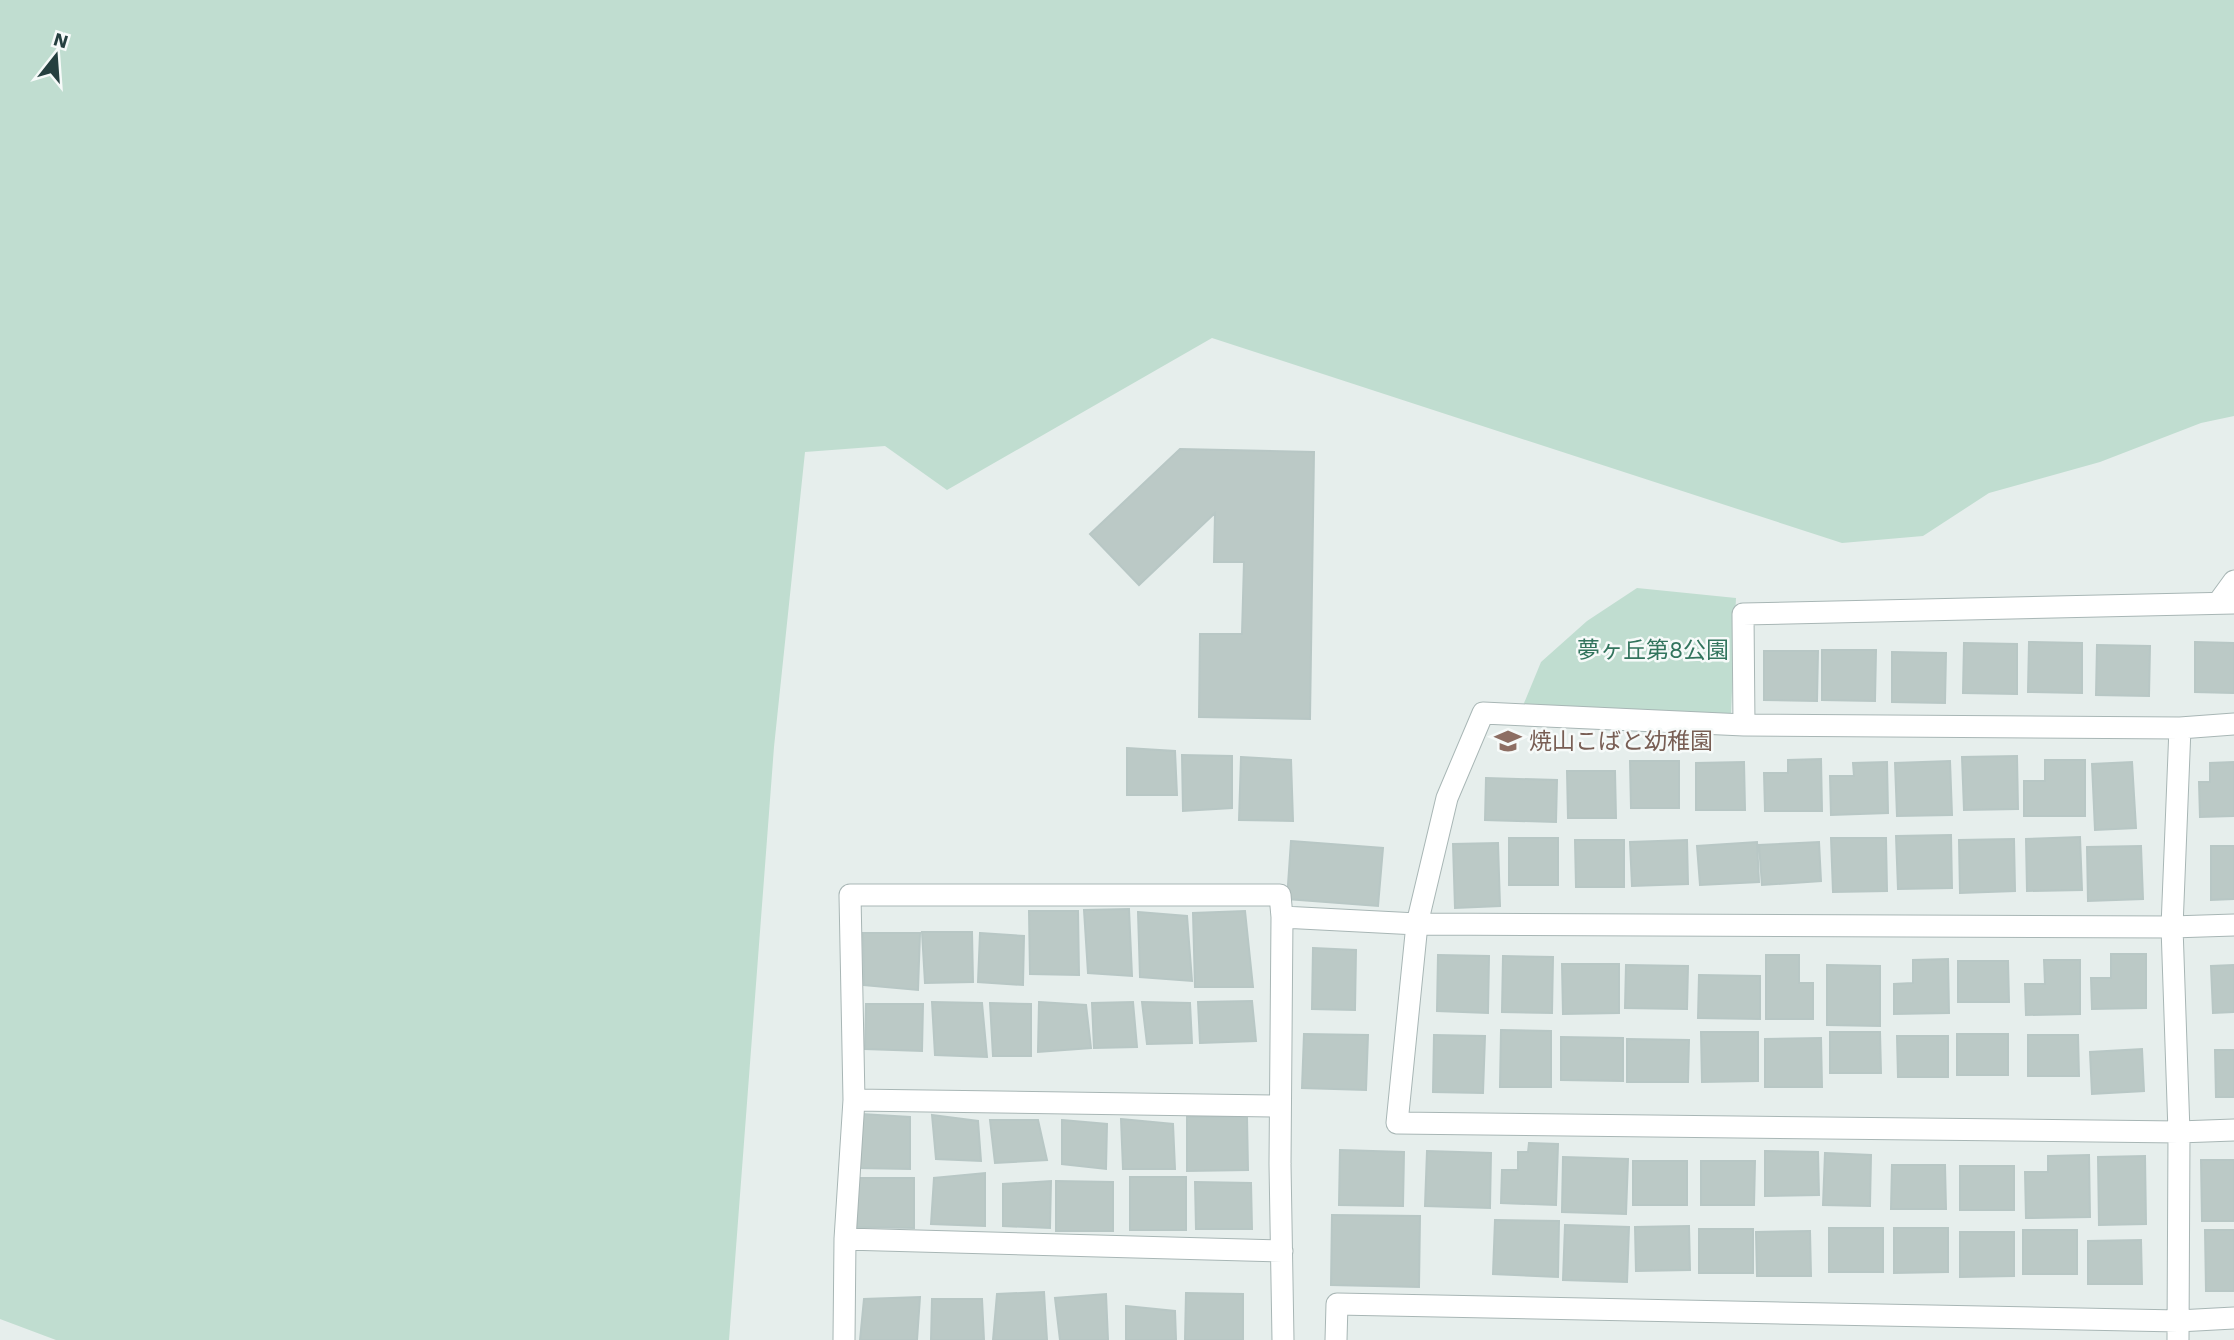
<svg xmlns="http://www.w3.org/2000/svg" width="2234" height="1340" font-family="'Work Sans','Noto Sans JP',sans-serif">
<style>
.green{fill:#c0ddd0}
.building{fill:#bbc9c6;stroke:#b8c7c5;stroke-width:2}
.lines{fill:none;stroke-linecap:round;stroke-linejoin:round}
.street-casing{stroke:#a8b6b5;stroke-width:23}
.street{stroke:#fff;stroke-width:21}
.labels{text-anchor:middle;stroke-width:5;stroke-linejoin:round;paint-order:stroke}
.park-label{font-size:23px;fill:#32745d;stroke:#f6faf9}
.education-label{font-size:23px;fill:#785e54;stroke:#f6faf9;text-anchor:start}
</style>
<rect width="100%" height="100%" fill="#e6eeec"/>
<path class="green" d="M0 0H2234V416L2201 423 2100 462 1989 493 1923 536 1842 543 1212 338 947 490 885 446 805 452 774 747 729 1340H56L0 1319Z
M1637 588 1736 598 1731 714 1522 708 1541 662 1587 621Z"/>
<path class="building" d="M1180 449 1314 452 1310 719 1199 717 1200 634H1242L1244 562H1214L1215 513 1139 585 1090 534Z
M2029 642 2082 643V693L2028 692Z
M2195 642 2234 643V693L2195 692Z
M1964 643 2017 644V694L1963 693Z
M2097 645 2150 646 2149 696 2096 695Z
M1822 650H1876L1875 701 1822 700Z
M1764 651H1818L1817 701 1764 700Z
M1892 652 1946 653 1945 703 1892 702Z
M1127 748 1175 751 1177 795H1127Z
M1182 755 1232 756V808L1183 811Z
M2017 756 2018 809 1964 810 1962 757Z
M1241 757 1291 760 1293 821 1239 820Z
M1821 759 1822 811H1765L1764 773H1788V760Z
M2045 760H2085V816H2024V781H2045Z
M1630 761H1679V808H1631Z
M1950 761 1952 815 1897 816 1895 763Z
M1744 762 1745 810H1696V763Z
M1887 762 1888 813 1831 815 1830 776H1854L1853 763Z
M2132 762 2136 828 2095 830 2092 764Z
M2234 762V816L2200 817 2199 782H2210V763Z
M1567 771H1615L1616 818H1568Z
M1486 778 1557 780 1556 822 1485 820Z
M1951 835 1952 888 1898 889 1896 836Z
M2080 837 2082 890 2027 891 2026 839Z
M1509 838H1558V885H1509Z
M1831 838H1886L1887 891 1833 892Z
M2014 839 2015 891 1960 893 1959 840Z
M1575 840H1624V887H1576Z
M1687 840 1688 884 1632 886 1630 842Z
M1291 841 1383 848 1378 906 1287 899Z
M1757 842 1759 882 1700 885 1697 846Z
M1819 842 1821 881 1762 885 1759 845Z
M1498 843 1500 906 1455 908 1453 844Z
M2141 846 2143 899 2088 901 2087 847Z
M2211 846H2234V899L2211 900Z
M1129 909 1132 976 1088 973 1084 910Z
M1029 911H1078L1079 975 1030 974Z
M1245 911 1253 987H1195L1193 913Z
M1138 912 1187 916 1192 981 1140 977Z
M922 932H972L973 982 925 983Z
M863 933H920L918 990 864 985Z
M980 933 1024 936 1023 985 978 982Z
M1313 948 1356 950 1355 1010 1312 1009Z
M2111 954H2146V1008L2092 1009 2091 978H2111Z
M1438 955 1489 956 1488 1013 1437 1011Z
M1766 955H1799V983H1813V1019H1766Z
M1503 956 1553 957 1552 1013 1502 1012Z
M1948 959 1949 1013 1894 1014V984L1913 983V960Z
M2044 960H2080V1014L2026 1015 2025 984H2045Z
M1958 961H2008L2009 1002H1958Z
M1562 964H1619V1013L1563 1014Z
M1626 965 1688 966 1687 1009 1625 1008Z
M1827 965 1880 966V1026L1827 1025Z
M2234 965V1012L2213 1013 2211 966Z
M1699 975 1760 976V1019L1698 1018Z
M1252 1001 1256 1041 1200 1043 1198 1002Z
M932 1002 982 1003 987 1057 935 1055Z
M1039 1002 1086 1005 1091 1048 1038 1052Z
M1133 1002 1137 1047 1094 1048 1092 1003Z
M1142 1002 1190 1003 1192 1043 1147 1044Z
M990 1003 1031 1004V1056H993Z
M866 1004H923L922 1051 865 1049Z
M1501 1030 1551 1031V1087H1500Z
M1701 1032H1758V1081L1702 1082Z
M1830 1032H1880L1881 1073H1830Z
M1304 1034 1368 1035 1366 1090 1302 1088Z
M1957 1034H2008V1075H1957Z
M1434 1035 1485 1036 1483 1093 1433 1092Z
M2028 1035H2078L2079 1076H2028Z
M1897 1036H1948V1077H1898Z
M1561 1037 1623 1038V1081L1561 1080Z
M1821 1038 1822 1087H1765V1039Z
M1627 1039 1689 1040 1688 1082H1627Z
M2142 1049 2144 1091 2092 1094 2090 1052Z
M2215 1050H2234V1097H2216Z
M861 1114 910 1117V1169L857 1168Z
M932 1115 978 1121 981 1161 936 1159Z
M1187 1117H1247L1248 1170 1187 1171Z
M1121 1119 1173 1124 1175 1169H1123Z
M990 1120H1038L1047 1160 995 1163Z
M1062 1120 1107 1124 1106 1169 1062 1164Z
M1529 1143 1558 1144 1556 1205 1501 1203 1502 1170H1518V1152H1528Z
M1340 1150 1404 1152 1403 1206 1339 1205Z
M1427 1151 1491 1153 1490 1208 1425 1206Z
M1765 1151 1818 1152 1819 1195 1765 1196Z
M1825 1153 1871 1155 1870 1206 1823 1205Z
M2089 1155 2090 1217 2026 1218 2025 1172H2048V1156Z
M2145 1156 2146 1224 2099 1225 2098 1157Z
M1563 1157 1628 1159 1626 1214 1562 1212Z
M2201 1160H2234V1221H2202Z
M1633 1161H1687V1205H1633Z
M1701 1161H1755L1754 1205H1701Z
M1892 1165H1945L1946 1209H1891Z
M1960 1166H2014V1210H1960Z
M985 1173V1226L931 1224 934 1178Z
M1130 1177H1186V1230H1130Z
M857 1178H914V1228L857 1227Z
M1051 1181 1050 1228 1003 1226V1184Z
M1056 1181 1113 1182V1231H1056Z
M1195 1182 1251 1183 1252 1229H1196Z
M1332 1215 1420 1216 1419 1287 1331 1285Z
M1495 1220 1559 1221 1558 1277 1493 1274Z
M1565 1225 1629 1227 1627 1282 1563 1280Z
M1689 1226 1690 1270 1636 1271 1635 1227Z
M1829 1228H1883V1272H1829Z
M1894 1228H1948V1272L1894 1273Z
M1699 1229H1753V1273H1699Z
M2023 1230H2077V1274H2023Z
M2205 1230H2234V1291H2206Z
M1810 1231 1811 1276H1757L1756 1232Z
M1960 1232H2014V1276L1960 1277Z
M2141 1240 2142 1284H2088V1241Z
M1044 1292 1047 1340H993L997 1294Z
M1186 1293 1243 1294V1340H1185Z
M1106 1294 1108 1340H1060L1055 1298Z
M920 1297 917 1340H860L864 1299Z
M932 1299H982L984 1340H931Z
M1126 1306 1175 1311 1176 1340H1126Z"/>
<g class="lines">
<g class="street-casing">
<path id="street" d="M2218 603 2234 581
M2234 724 2180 728 1744 725 1483 713 1447 798 1417 924 1397 1123 2179 1132 2234 1130
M1744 725 1743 614 2234 603
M854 1100 1280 1106
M845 1239 1282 1251
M844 1340 845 1239 854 1100 850 895H1280L1282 917
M1283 1340 1280 1164 1282 917 1417 924 2172 927 2234 925
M1336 1340 1337 1304 2178 1321 2234 1318
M2178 1340 2179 1132 2172 927 2180 728"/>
</g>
<use href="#street" class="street"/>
</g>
<defs>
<g id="school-bare" transform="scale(2.1)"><path d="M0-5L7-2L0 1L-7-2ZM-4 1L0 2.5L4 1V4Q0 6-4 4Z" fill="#8d6e63" stroke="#f6faf9" stroke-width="2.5" paint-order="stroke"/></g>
</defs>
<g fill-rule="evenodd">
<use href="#school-bare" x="1508" y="741"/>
</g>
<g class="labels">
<g class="park-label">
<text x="1653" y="658">夢ヶ丘第8公園</text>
</g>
<g class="education-label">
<text x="1529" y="749">焼山こばと幼稚園</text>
</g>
</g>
<g transform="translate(56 56) rotate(17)" stroke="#f6faf9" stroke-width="5" paint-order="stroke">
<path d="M0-5L12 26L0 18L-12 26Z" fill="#253f3f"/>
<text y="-10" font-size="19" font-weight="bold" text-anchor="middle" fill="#253f3f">N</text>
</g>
</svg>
